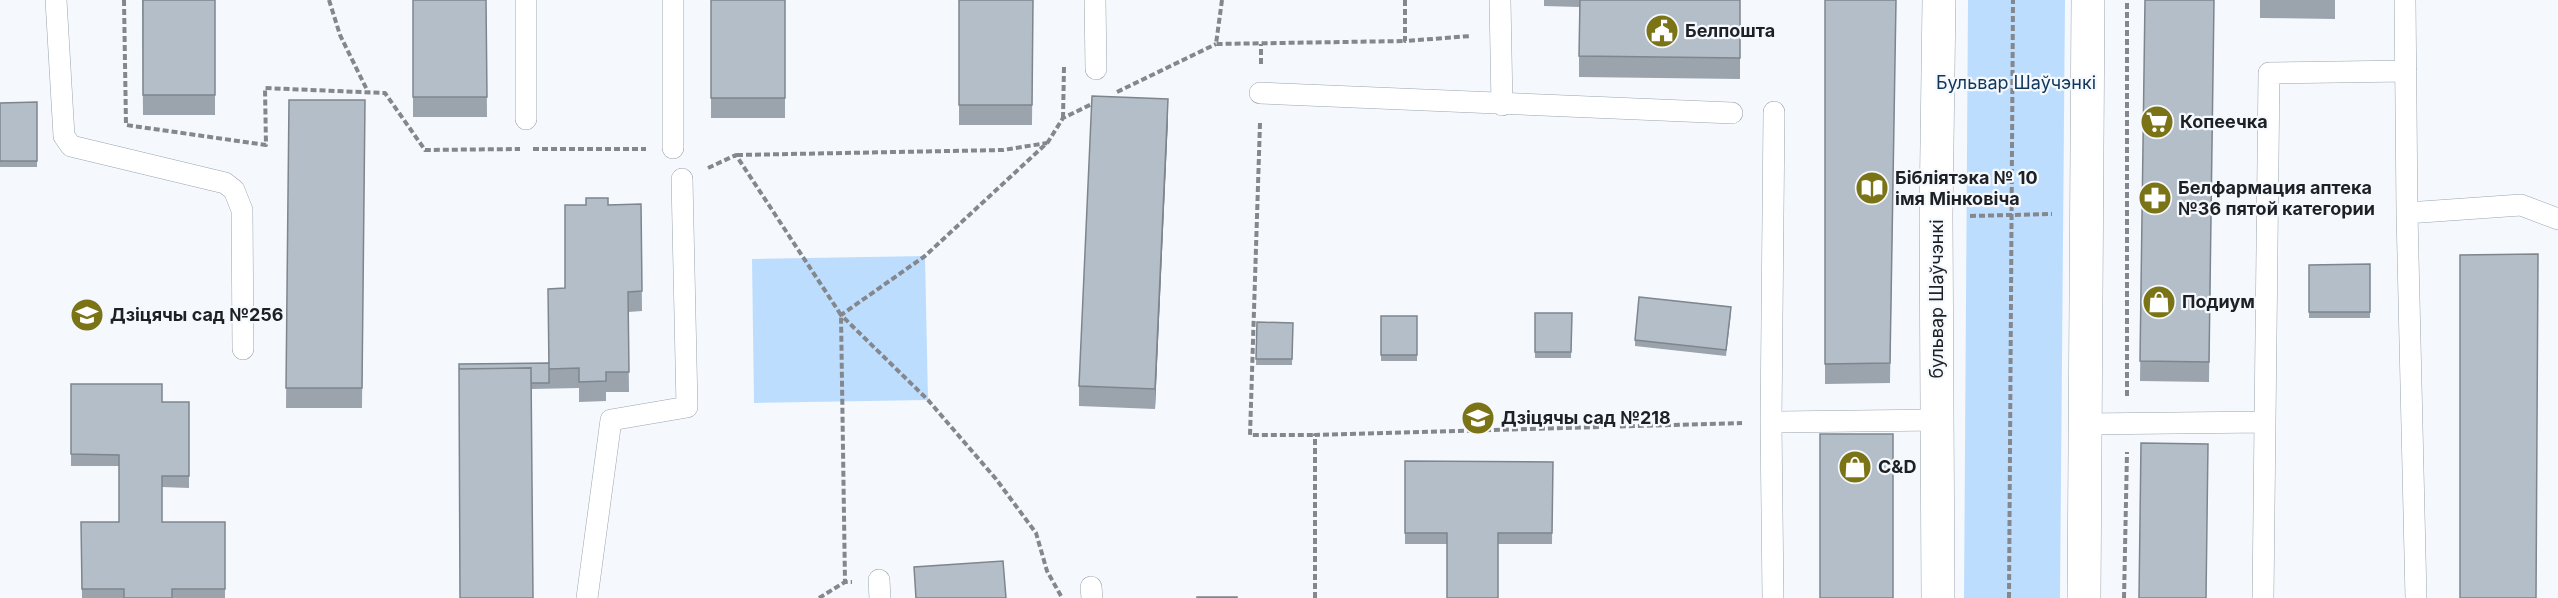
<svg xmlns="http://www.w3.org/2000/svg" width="2558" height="598" font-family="Inter,sans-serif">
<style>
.green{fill:#bdddfe}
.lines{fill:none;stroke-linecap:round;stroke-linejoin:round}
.service-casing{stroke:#9ba4af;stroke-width:22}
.secondary-casing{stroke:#9ba4af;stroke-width:34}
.path{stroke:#84878c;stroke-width:4;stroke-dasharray:6 3;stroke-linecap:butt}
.service{stroke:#fff;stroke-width:21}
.secondary{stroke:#fff;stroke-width:33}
.wall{fill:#9ba3ad}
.shaded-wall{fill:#7e858d}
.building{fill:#b4bec9;stroke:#7e858d;stroke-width:1.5}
.labels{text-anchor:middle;stroke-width:4.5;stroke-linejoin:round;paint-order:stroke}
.poi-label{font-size:18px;font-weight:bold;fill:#1d2024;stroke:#f5f9fe;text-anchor:start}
.park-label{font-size:18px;fill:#113659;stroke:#f5f9fe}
.street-label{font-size:18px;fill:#1d2024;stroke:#f5f9fe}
</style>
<rect width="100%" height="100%" fill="#f5f9fe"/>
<path class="green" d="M1968 0H2065L2060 598H1964Z
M925 256 928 400 754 403 752 259Z"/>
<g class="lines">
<g class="service-casing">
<path id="service" d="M56 0 64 136 71 146 225 183 234 190 242 210 243 349
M526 0V119
M1095 0 1096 69
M1500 0 1502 105
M2405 0 2407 213
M1260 93 1732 113
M673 148V0
M1771 422 1938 420
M2085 424 2264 422
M879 580 880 598
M1091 587 1092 598
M587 598 611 420 687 407 682 179
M1773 598 1771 422 1774 112
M2263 598 2269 73 2406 71
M2416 598 2407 213 2521 205 2558 219"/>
</g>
<g class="secondary-casing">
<path id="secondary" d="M1938 598 1936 216 1939 0
M2084 598 2088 0"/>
</g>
<path class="path" d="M124 0 126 125 266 145 265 88 385 93 425 150 520 149
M329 0 340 35 368 92
M1222 0 1216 44 1405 41
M1405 0V41L1471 36
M1261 64V44
M1117 92 1216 44
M1063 118 1064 67
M1260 123 1250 435H1315
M533 149H646
M737 155 1003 150 1047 143
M708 168 736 155 841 315 845 582H852
M1970 216 2052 214
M2127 396V0
M1061 596 1047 571 1036 533 996 479 928 400 841 315 925 256 1048 142 1063 118 1094 103
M819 598 845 582
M1315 598V435L1742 423
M2009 598 2013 0
M2124 598 2127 452"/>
<use href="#service" class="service"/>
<use href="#secondary" class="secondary"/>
</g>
<path class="wall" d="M142 0H215V115H143Z
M413 0H486L487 117H413Z
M711 0H785V118H711Z
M959 0H1033L1032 125H959Z
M1544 0H1740V79L1579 77V7L1544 6Z
M1825 0H1896L1890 383 1825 384Z
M2145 0H2214L2209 382 2140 381Z
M2260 0H2335V19L2260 18Z
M289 100H365L362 408H286Z
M37 102V167H0V103Z
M1168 119 1155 409 1079 406V386Z
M641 204 642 311 628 312 629 392H606V401L579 402V388L532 389 459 364 549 363 565 288 608 205Z
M2370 264V318H2309V265Z
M1535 313H1572L1571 358H1535Z
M1731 313 1726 356 1635 346V340Z
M1381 316H1417V361H1381Z
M1257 322 1293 323 1292 365H1256Z
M71 384 162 402 189 414V488L162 487V522H225V598H82L81 522H119V466H71Z
M1405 461 1553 462 1552 544H1405Z"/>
<path class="shaded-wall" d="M1168 99V119L1155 409V389Z"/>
<path class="building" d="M143 0H215V95H143Z
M413 0H486L487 97H413Z
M711 0H785V98H711Z
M959 0H1033L1032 105H959Z
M1580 0H1740V58L1579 56Z
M1825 0H1896L1890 363 1825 364Z
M2145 0H2214L2209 362 2140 361Z
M1092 96 1168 99 1155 389 1079 386Z
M289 100H365L362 388H286Z
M37 102V161H0V103Z
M586 198H608V205L641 204 642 291 628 292 629 372H606V381L579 382V368L549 369 548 289 565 288V205H586Z
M2538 254 2536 598H2460V255Z
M2370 264V312H2309V265Z
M1639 297 1731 307 1726 350 1635 340Z
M1535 313H1572L1571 352H1535Z
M1381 316H1417V355H1381Z
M1257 322 1293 323 1292 359H1256Z
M549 363V383H531V368L459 369V364Z
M531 368 533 598H460L459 369Z
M71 384H162V402H189V476H162V522H225V589H172V598H124V589H82L81 522H119V455L71 454Z
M1820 434H1893V598H1820Z
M2141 443 2208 444 2206 598H2139Z
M1405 461 1553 462 1552 533H1498V598H1447V533H1405Z
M1003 561 1006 598H916L914 567Z
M1197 597H1237V598H1197Z"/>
<defs>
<g id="civic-disc" transform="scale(1.725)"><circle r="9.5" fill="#7b7417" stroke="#f5f9fe"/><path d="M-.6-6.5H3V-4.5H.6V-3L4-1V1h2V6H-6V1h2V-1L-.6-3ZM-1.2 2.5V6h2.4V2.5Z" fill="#fff"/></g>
<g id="supermarket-disc" transform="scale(1.725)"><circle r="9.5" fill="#7b7417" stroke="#f5f9fe"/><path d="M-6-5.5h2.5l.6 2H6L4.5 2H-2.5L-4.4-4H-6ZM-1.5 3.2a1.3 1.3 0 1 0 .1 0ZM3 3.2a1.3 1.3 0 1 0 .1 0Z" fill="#fff"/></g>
<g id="library-disc" transform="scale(1.725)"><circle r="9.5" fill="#7b7417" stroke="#f5f9fe"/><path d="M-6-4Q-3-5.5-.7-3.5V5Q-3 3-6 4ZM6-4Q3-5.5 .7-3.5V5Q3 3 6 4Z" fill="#fff"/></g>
<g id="pharmacy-disc" transform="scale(1.725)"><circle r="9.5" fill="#7b7417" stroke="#f5f9fe"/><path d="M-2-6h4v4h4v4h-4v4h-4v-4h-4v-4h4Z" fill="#fff"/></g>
<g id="shop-disc" transform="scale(1.725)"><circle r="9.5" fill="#7b7417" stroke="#f5f9fe"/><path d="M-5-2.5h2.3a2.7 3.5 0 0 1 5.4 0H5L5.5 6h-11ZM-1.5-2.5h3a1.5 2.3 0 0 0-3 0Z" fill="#fff"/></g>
<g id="school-disc" transform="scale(1.725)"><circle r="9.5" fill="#7b7417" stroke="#f5f9fe"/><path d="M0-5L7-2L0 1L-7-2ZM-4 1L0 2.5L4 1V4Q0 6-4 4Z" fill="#fff"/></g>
</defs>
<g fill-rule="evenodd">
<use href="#civic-disc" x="1662" y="31"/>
<use href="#supermarket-disc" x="2157" y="122"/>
<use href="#library-disc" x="1872" y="188"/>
<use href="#pharmacy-disc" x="2155" y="198"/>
<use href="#shop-disc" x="2159" y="302"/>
<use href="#school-disc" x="87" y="315"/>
<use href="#school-disc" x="1478" y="418"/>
<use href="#shop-disc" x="1855" y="467"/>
</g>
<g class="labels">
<g class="poi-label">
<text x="1685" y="37">Белпошта</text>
<text x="2180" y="128">Копеечка</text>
<text x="1895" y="184">Бібліятэка № 10<tspan x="1895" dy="21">імя Мінковіча</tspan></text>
<text x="2178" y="194">Белфармация аптека<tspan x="2178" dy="21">№36 пятой категории</tspan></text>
<text x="2182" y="308">Подиум</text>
<text x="110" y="321">Дзіцячы сад №256</text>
<text x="1501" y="424">Дзіцячы сад №218</text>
<text x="1878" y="473">C&amp;D</text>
</g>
<g class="park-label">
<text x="2016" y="89">Бульвар Шаўчэнкі</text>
</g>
<g class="street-label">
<text transform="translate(1937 299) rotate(-90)" y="6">бульвар Шаўчэнкі</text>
</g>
</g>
</svg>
